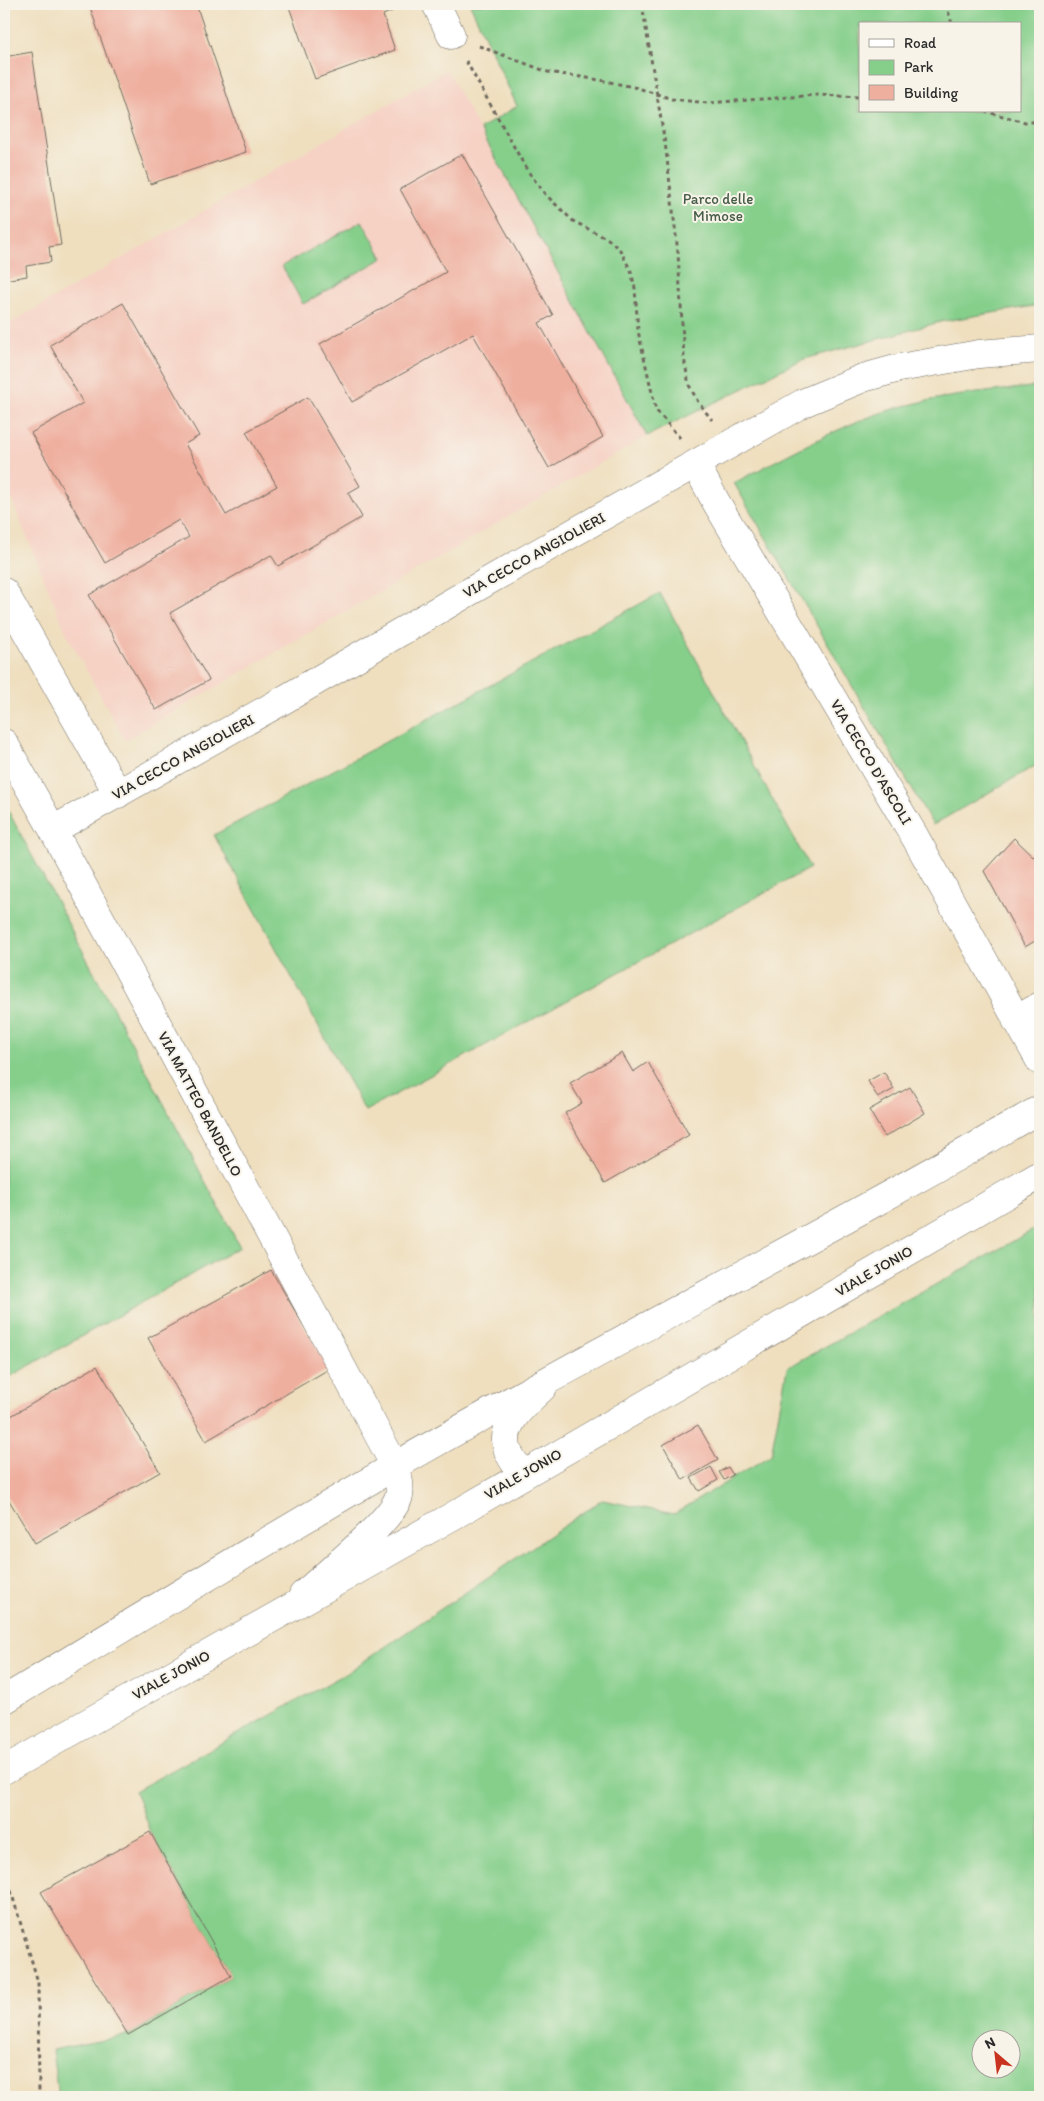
<svg xmlns="http://www.w3.org/2000/svg" width="1044" height="2101" font-family="Itim,sans-serif">
<style>
.built{fill:#f6d2c5}
.green{fill:#85cf8b;stroke:#587d5b;fill-rule:evenodd}
.building{fill:#efaf9f}
.lines{fill:none;stroke-linecap:round;stroke-linejoin:round}
.minor-casing{stroke:#706a5f;stroke-width:29}
.major-casing{stroke:#706a5f;stroke-width:29}
.path{stroke:#706a5f;stroke-width:3;stroke-dasharray:4 4;stroke-linecap:butt}
.minor{stroke:#fff;stroke-width:28}
.major{stroke:#fff;stroke-width:28}
.labels{text-anchor:middle;stroke-width:4;stroke-linejoin:round;paint-order:stroke}
.park-label{font-size:15px;fill:#465c48;stroke:#f7f3e8}
.street-label{font-size:15px;fill:#2b2b2b;stroke:#f7f3e8}
</style>
<rect width="100%" height="100%" fill="#f7f3e8"/>
<filter id="ink" filterUnits="userSpaceOnUse"><feTurbulence type="fractalNoise" baseFrequency=".02" numOctaves="2"/><feDisplacementMap in="SourceGraphic" scale="10" xChannelSelector="R" yChannelSelector="G"/><feConvolveMatrix kernelMatrix="1 2 1 2 8 2 1 2 1" color-interpolation-filters="sRGB"/></filter>
<filter id="wash" filterUnits="userSpaceOnUse"><feTurbulence type="fractalNoise" baseFrequency=".0096" numOctaves="4" result="noise"/><feDisplacementMap in="SourceGraphic" scale="20" xChannelSelector="R" yChannelSelector="G"/><feGaussianBlur stdDeviation="1.12" result="paint"/><feColorMatrix in="noise" values="0 0 0 0 0 0 0 0 0 0 0 0 0 0 0 0 0 1.4 0 .05"/><feComposite in="paint" operator="in"/></filter>
<g filter="url(#wash)">
<rect width="100%" height="100%" fill="#efdfbf"/>
<path class="built" d="M447 70 647 436 125 740 67 635 4 481V327Z"/>
<path class="green" d="M470 4H1040V305L944 321 801 360 647 436 480 129 517 106ZM860 24H1020V111H860Z
M362 221 383 258 303 304 282 266Z
M1040 386V763L933 825 734 483C782 458 831 430 883 412 933 396 987 392 1040 386Z
M660 593 810 868 365 1111 214 835Z
M4 803 240 1247 4 1380Z
M1040 1226V2097H58L52 2050 129 2035 231 1976 150 1832 135 1791 345 1674 602 1500 674 1514 771 1455 787 1368ZM982 2038H1012V2068H982Z"/>
<g id="blocks">
<path class="building" d="M89 4H196L246 152 150 184Z
M288 4H395L397 9 383 15 395 50 315 79Z
M32 52 61 245 49 247 51 262 26 266 27 276 4 280V57Z
M462 154 553 315 539 323 603 437 549 468 473 334 352 402 320 344 446 272 400 189Z
M123 303 199 436 185 444 226 515 277 486 246 432 308 397 360 486 348 493 362 517 278 566 271 555 170 613 209 680 156 710 89 595 189 537 179 520 105 563 31 433 83 403 50 345Z
M1014 838 1034 857 1040 850V938L1025 947 984 871Z
M622 1053 633 1072 648 1062 689 1135 605 1183 565 1113 582 1103 570 1083Z
M884 1072 894 1089 878 1098 868 1081Z
M910 1087 925 1113 885 1137 869 1110Z
M271 1270 329 1369 206 1441 148 1338Z
M97 1366 160 1472 35 1543 4 1492V1420Z
M698 1425 718 1460 683 1480 663 1445Z
M711 1467 718 1480 699 1491 691 1478Z
M728 1467 733 1475 724 1480 719 1472Z
M150 1832 231 1976 128 2035 41 1892Z"/>
</g>
</g>
<g filter="url(#ink)">
<use href="#blocks" fill-opacity="0" stroke="#706a5f" stroke-width="1"/>
<g class="lines">
<g class="minor-casing">
<path id="minor" d="M436 4 451 35
M696 465 716 502 915 837 1040 1061
M4 592 118 794
M4 743 53 830 395 1466C398 1475 401 1486 399 1496 392 1521 324 1575 303 1595
M53 830 280 702 488 581 803 403 863 378 899 368 979 354 1040 349
M1016 1020 1040 1006
M523 1474C518 1467 511 1459 508 1451 498 1424 527 1403 543 1387"/>
</g>
<g class="major-casing">
<path id="major" d="M4 1700C134 1621 264 1542 395 1466 608 1343 828 1233 1040 1109
M4 1770 458 1513 1040 1175"/>
</g>
<path class="path" d="M642 4 666 150 678 253 684 358 689 385 698 402 712 420
M946 4 952 24
M479 46 548 72 600 80 638 88 672 99 707 103 818 95 860 97
M466 61 527 170 545 194 573 221 608 239 620 250 631 271 635 288 638 331 656 410 680 438
M984 111 1025 122H1040
M4 1876 11 1891 38 1982 39 2097"/>
<use href="#minor" class="minor"/>
<use href="#major" class="major"/>
</g>
</g>
<g class="labels">
<g class="park-label">
<text x="718" y="204">Parco delle<tspan x="718" dy="17">Mimose</tspan></text>
</g>
<g class="street-label">
<text transform="translate(534 555) rotate(-29)" y="5">VIA CECCO ANGIOLIERI</text>
<text transform="translate(183 757) rotate(-29)" y="5">VIA CECCO ANGIOLIERI</text>
<text transform="translate(871 762) rotate(59)" y="5">VIA CECCO D'ASCOLI</text>
<text transform="translate(200 1104) rotate(62)" y="5">VIA MATTEO BANDELLO</text>
<text transform="translate(874 1271) rotate(-30)" y="5">VIALE JONIO</text>
<text transform="translate(523 1474) rotate(-30)" y="5">VIALE JONIO</text>
<text transform="translate(171 1675) rotate(-29)" y="5">VIALE JONIO</text>
</g>
</g>
<rect width="1044" height="2101" fill="none" stroke="#f7f3e8" stroke-width="20"/>
<rect x="859" y="22" width="162" height="90" fill="#f7f3e8" stroke="#a5a39c"/>
<rect x="869" y="39" width="25" height="8" fill="#ffffff" stroke="#a5a39c"/>
<text x="904" y="48" font-size="15" fill="#2b2b2b">Road</text>
<rect x="869" y="60" width="25" height="15" fill="#85cf8b" stroke="#a5a39c"/>
<text x="904" y="72" font-size="15" fill="#2b2b2b">Park</text>
<rect x="869" y="85" width="25" height="15" fill="#efaf9f" stroke="#a5a39c"/>
<text x="904" y="98" font-size="15" fill="#2b2b2b">Building</text>
<g transform="translate(996 2054) rotate(332)"><circle r="24" fill="#f7f3e8" stroke="#a5a39c"/>
<path d="M0-4L9 19L0 12L-9 19Z" fill="#c8321e"/>
<text y="-8" font-size="14" font-weight="bold" text-anchor="middle" fill="#2b2b2b">N</text>
</g>
</svg>
